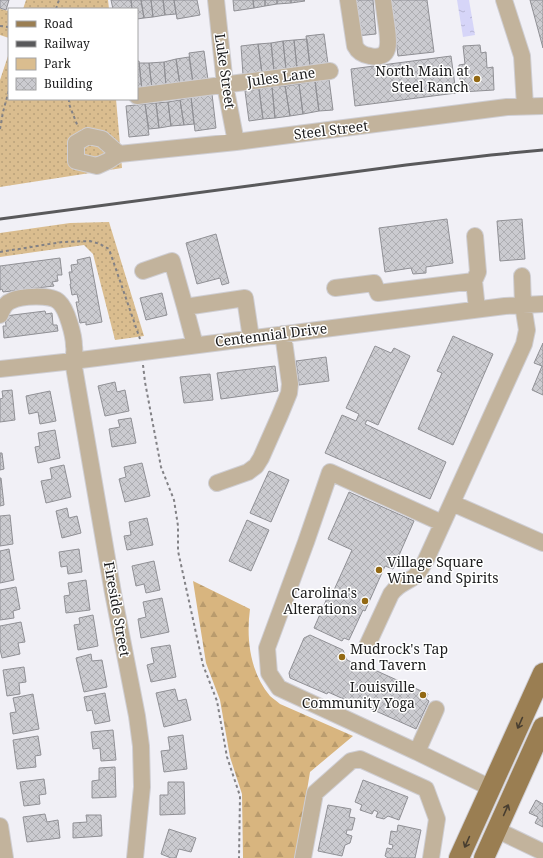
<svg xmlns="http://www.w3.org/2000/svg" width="543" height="858" font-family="'Noto Serif',serif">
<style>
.green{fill:url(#green-dots)}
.forest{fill:url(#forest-firs)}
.water{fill:url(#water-ripples)}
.building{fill:url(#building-cross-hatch);stroke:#909095}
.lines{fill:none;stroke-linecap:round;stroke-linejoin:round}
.minor-casing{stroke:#cfced3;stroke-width:18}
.major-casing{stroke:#cfced3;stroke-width:22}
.path{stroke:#828185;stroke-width:2;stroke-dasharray:3 3;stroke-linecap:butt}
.minor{stroke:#c2b39c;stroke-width:16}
.major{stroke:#9a7e52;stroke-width:20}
.rail{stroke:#59595b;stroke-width:3}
.oneway{stroke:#483e30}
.poi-dot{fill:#936913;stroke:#fff;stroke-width:1.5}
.labels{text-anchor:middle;stroke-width:3;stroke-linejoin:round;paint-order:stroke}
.street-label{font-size:14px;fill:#1c1c1d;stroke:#fff}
.poi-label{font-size:14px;fill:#1c1c1d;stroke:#fff;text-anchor:end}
</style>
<defs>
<pattern id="green-dots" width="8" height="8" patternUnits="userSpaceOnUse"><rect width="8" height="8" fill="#dabd8f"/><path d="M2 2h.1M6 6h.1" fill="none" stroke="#baa27b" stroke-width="1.8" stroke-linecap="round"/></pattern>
<pattern id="forest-firs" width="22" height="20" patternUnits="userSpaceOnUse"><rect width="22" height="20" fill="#d8b57f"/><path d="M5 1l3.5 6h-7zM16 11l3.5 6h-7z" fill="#b99b6d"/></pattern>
<pattern id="water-ripples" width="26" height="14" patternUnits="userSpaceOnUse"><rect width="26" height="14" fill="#d6d5f8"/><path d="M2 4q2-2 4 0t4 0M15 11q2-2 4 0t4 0" fill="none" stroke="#b7b6d4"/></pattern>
<pattern id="building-cross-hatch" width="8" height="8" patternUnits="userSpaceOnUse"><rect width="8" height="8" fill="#cbcbd0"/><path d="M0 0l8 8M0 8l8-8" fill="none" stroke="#aeaeb2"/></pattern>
</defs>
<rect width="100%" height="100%" fill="#f1f0f6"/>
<path class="green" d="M26 0H108L109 9H23Z
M0 9 9 11V38L0 35Z
M9 53V99H116L122 168 0 187V80Z
M109 222 144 336 115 340 93 254 84 245 0 257V233L70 223Z"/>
<path class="forest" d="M193 581 250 609C246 639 250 672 270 696 273 699 277 701 280 704L353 736 310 772 296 858H243L242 794 230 757 220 700 206 663Z"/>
<path class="water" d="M457 0H469L475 35 463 37Z"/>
<path class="building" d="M0 0H9L6 10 0 8Z
M111 0H131L132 9H113Z
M131 0H141L144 18 137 19V9H132Z
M141 0H151L153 17 144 18Z
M151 0H163L165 15 153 17Z
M163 0H174L176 14 165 15Z
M174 0H197L200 15 177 19Z
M233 0H253L254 8 234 11Z
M253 0H265V6L254 8Z
M265 0H277V4L265 6Z
M277 0H291V3L277 4Z
M291 0H304L305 1 291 3Z
M353 0H373L376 34 356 36Z
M391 0H427L434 52 398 56Z
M530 0H543V48Z
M324 34 328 64 310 66 306 36Z
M307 39 310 66 297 68 294 40Z
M294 40 297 68 286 70 283 41Z
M283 41 286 70 274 71 271 43Z
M271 43 274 71 262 73 258 44Z
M258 44 262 73 243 75 241 46Z
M480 45 481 53 486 52 487 68 493 67 494 90 461 92 459 65 465 64 463 46Z
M204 51 208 80 193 83 189 53Z
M451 56 456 93 355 106 351 69Z
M189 57 193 83 180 85 176 59Z
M176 59 180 85 166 86 164 62Z
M137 61H139L142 90H137Z
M164 62 166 86 152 88 149 63Z
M139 63H149L152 88 142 90Z
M329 79 333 110 319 111 315 81Z
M315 81 319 111 303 114 299 84Z
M299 84 303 114 290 116 285 86Z
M285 86 290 116 275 118 272 87Z
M272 87 275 118 263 119 259 89Z
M259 89 263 119 249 121 245 91Z
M212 94 216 128 195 131 191 97Z
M191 97 194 124 184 125 180 100Z
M180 100 184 125 171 126 168 102Z
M168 102 171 126 159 128 156 103Z
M156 103 159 128 149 129 145 104Z
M145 104 149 135 129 137 126 106Z
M447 219 453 263 426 267V273L413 274 411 268 385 272 379 228Z
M522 219 525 259 500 261 497 221Z
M216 234 229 283 222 285 220 278 197 284 186 243Z
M90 257 102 322 86 325V322L80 323 76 302H79L77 294 72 295 70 284H71L69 272H72L71 265 78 264 77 260Z
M60 258 62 275H57L58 281 52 282 54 286 3 292 2 289 0 290V266Z
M162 293 167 315 146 320 140 298Z
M45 311 46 314 52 313 53 325H57L58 331 4 338 3 326H6L5 316Z
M453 336 493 354 453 445 418 429 442 373 437 371Z
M543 343V395L532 390 542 366 534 363Z
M375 346 391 353 394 348 410 356 378 425 367 420 365 424 446 462 430 499 325 453 342 415 356 421 359 414 346 408Z
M326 357 329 381 299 385 296 361Z
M275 366 278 391 221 399 217 373Z
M210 374 213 400 184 403 180 377Z
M115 382 117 392 125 390 129 411 105 416 98 386Z
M12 390 15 420 0 422V399L3 398 2 391Z
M50 391 56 421 40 424 38 412 29 414 26 396Z
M131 418 136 443 112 447 109 429 120 427 118 420Z
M55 430 60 458 38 463 35 447 40 446 38 433Z
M0 453H2L4 469 0 470Z
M142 463 150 496 125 502 119 479 126 477 124 467Z
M64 465 71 497 46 503 41 481 52 479 50 468Z
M269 471 289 480 271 522 250 513Z
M0 478H1L4 505 0 506Z
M349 492 414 521 393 569 385 566 365 611 363 610 349 640 344 638 342 641 314 628 331 589 334 590 352 550 328 539Z
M67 508 69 518 77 516 81 533 62 538 56 511Z
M10 515 13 544 0 546V516Z
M147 518 153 545 127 550 124 536 131 535 129 522Z
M247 520 269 530 251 571 229 561Z
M9 549 14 580 0 583V551Z
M79 549 82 572 68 574 67 566 61 567 59 552Z
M154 561 160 590 146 593 144 584 136 586 132 566Z
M86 580 90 610 66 613 64 596 70 595 68 583Z
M16 587 20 609 13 611 14 618 0 620V590Z
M162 598 169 632 141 638 138 619 146 617 143 602Z
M93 615 98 646 78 650 74 625 80 624 79 618Z
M21 622 25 642 18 643 20 654 2 658 0 649V626Z
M310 635 343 650 347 660 358 665 359 663 428 694 426 699 429 701 416 729 349 699 348 701 328 692 327 694 290 678 289 673 304 638Z
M170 645 176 677 151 682 147 665 154 663 151 648Z
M91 654 92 661 102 660 107 687 84 692 76 658Z
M24 667 26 682 19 683 20 694 7 696 3 670Z
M175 689 178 701 186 699 191 720 164 727 156 693Z
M105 693 110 721 95 724 92 710 87 711 84 697Z
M33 694 39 729 13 734 10 713 16 712 13 698Z
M113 730 116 760 101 761 100 748 93 749 91 732Z
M183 735 187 769 164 772 161 751 170 750 168 737Z
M38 736 41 755 35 756 36 767 17 769 13 740Z
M115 767 116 797 92 798V781L99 780V768Z
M44 779 46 794 39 795 40 804 24 806 20 782Z
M363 780 408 797 399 820 388 816 384 819 376 817 378 812 374 810 372 814 360 810 362 805 355 802Z
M168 782H184L185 814 160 815V795H168Z
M536 800 543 804V827L535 823 538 817 529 813Z
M328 805 351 809 349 817 355 818 352 830H347L346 834 352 836 350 843 345 845 342 856 318 851Z
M45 814 47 822 58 820 60 838 27 842 23 817Z
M86 815H101L102 836 73 838V823L87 822Z
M398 825 421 830 415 858H388L385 856 387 848 392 849 393 845 389 844 391 831 397 832Z
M169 829 196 838 191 852 179 849 176 858H171L161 854Z"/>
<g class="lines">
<g class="minor-casing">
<path id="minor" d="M216 0 225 85 236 142
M348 0 355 46C358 52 363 55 370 56 394 61 388 37 386 22 385 15 384 7 383 0
M504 0 522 56 525 106
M137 96 330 71
M88 136 102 139 119 154 108 161 97 166 76 161V143Z
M119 154 236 142 507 107 543 106
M475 236 478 272 474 281 477 309
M143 271 172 261 185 307 195 345
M335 288 374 283 378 293 474 281
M185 307 245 298 251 338
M0 315C2 310 5 303 11 301 20 296 51 294 59 302 67 309 74 336 74 346 75 351 74 356 73 361L113 593 137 716 141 746 142 787 135 858
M0 369 73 361 505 306 543 304
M217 483 248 472 256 466 261 458 280 415 289 393 290 384 283 334
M452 503 543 543
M367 646 391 594C399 583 404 584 414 577 419 573 421 567 425 562L524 344 527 330 523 305 522 276
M436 709 417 752 279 688 269 673 267 648 306 542 330 472 442 523
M417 752 491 788
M0 826 5 858
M497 830 543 852
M303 858 315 793 351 761 360 759 426 789 437 819 431 858"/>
</g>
<g class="major-casing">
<path id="major" d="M459 858 543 673
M484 858 543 727"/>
</g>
<path class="path" d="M56 9 59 0
M0 26 9 27
M69 99V104L78 127
M0 129 3 112 9 90
M0 252 62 242 90 241 100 244 109 249 140 339
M143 365 145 382 161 467 174 500 178 526V551L203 665 217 701 227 757 240 796 239 858"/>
<use href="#minor" class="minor"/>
<use href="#major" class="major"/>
<path class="rail" d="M0 219 406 165 491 155 543 150"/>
</g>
<defs><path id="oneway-shaft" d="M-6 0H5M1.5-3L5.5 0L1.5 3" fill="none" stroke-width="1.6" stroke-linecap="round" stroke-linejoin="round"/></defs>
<g class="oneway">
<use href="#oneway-shaft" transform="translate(520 723) rotate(114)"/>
<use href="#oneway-shaft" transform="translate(506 810) rotate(-66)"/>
<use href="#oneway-shaft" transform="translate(467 842) rotate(114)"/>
</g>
<g class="poi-dot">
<circle cx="477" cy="79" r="4"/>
<circle cx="379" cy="570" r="4"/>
<circle cx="365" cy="601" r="4"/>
<circle cx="342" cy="657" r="4"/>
<circle cx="423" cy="695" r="4"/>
</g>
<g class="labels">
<g class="street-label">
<text transform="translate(225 71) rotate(82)" y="5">Luke Street</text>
<text transform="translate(281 77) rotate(-8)" y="5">Jules Lane</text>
<text transform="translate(331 130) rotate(-7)" y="5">Steel Street</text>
<text transform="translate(271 335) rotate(-7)" y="5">Centennial Drive</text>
<text transform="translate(117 609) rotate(80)" y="5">Fireside Street</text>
</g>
<g class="poi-label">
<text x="469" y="76">North Main at<tspan x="469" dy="16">Steel Ranch</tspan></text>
<text x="387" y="567" text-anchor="start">Village Square<tspan x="387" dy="16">Wine and Spirits</tspan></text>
<text x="357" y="598">Carolina's<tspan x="357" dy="16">Alterations</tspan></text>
<text x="350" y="654" text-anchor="start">Mudrock's Tap<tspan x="350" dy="16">and Tavern</tspan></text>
<text x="415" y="692">Louisville<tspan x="415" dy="16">Community Yoga</tspan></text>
</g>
</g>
<rect x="8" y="8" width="130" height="92" fill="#ffffff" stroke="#a4a4a5"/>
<rect x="16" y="21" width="20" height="6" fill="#9a7e52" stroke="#a4a4a5"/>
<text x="44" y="28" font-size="12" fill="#1c1c1d">Road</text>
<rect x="16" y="41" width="20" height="6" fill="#59595b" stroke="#a4a4a5"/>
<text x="44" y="48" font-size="12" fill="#1c1c1d">Railway</text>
<rect x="16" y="58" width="20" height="12" fill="#dabd8f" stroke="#a4a4a5"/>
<text x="44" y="68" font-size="12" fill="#1c1c1d">Park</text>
<rect x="16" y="78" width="20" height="12" fill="url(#building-cross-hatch)" stroke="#a4a4a5"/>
<text x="44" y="88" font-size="12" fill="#1c1c1d">Building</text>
</svg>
